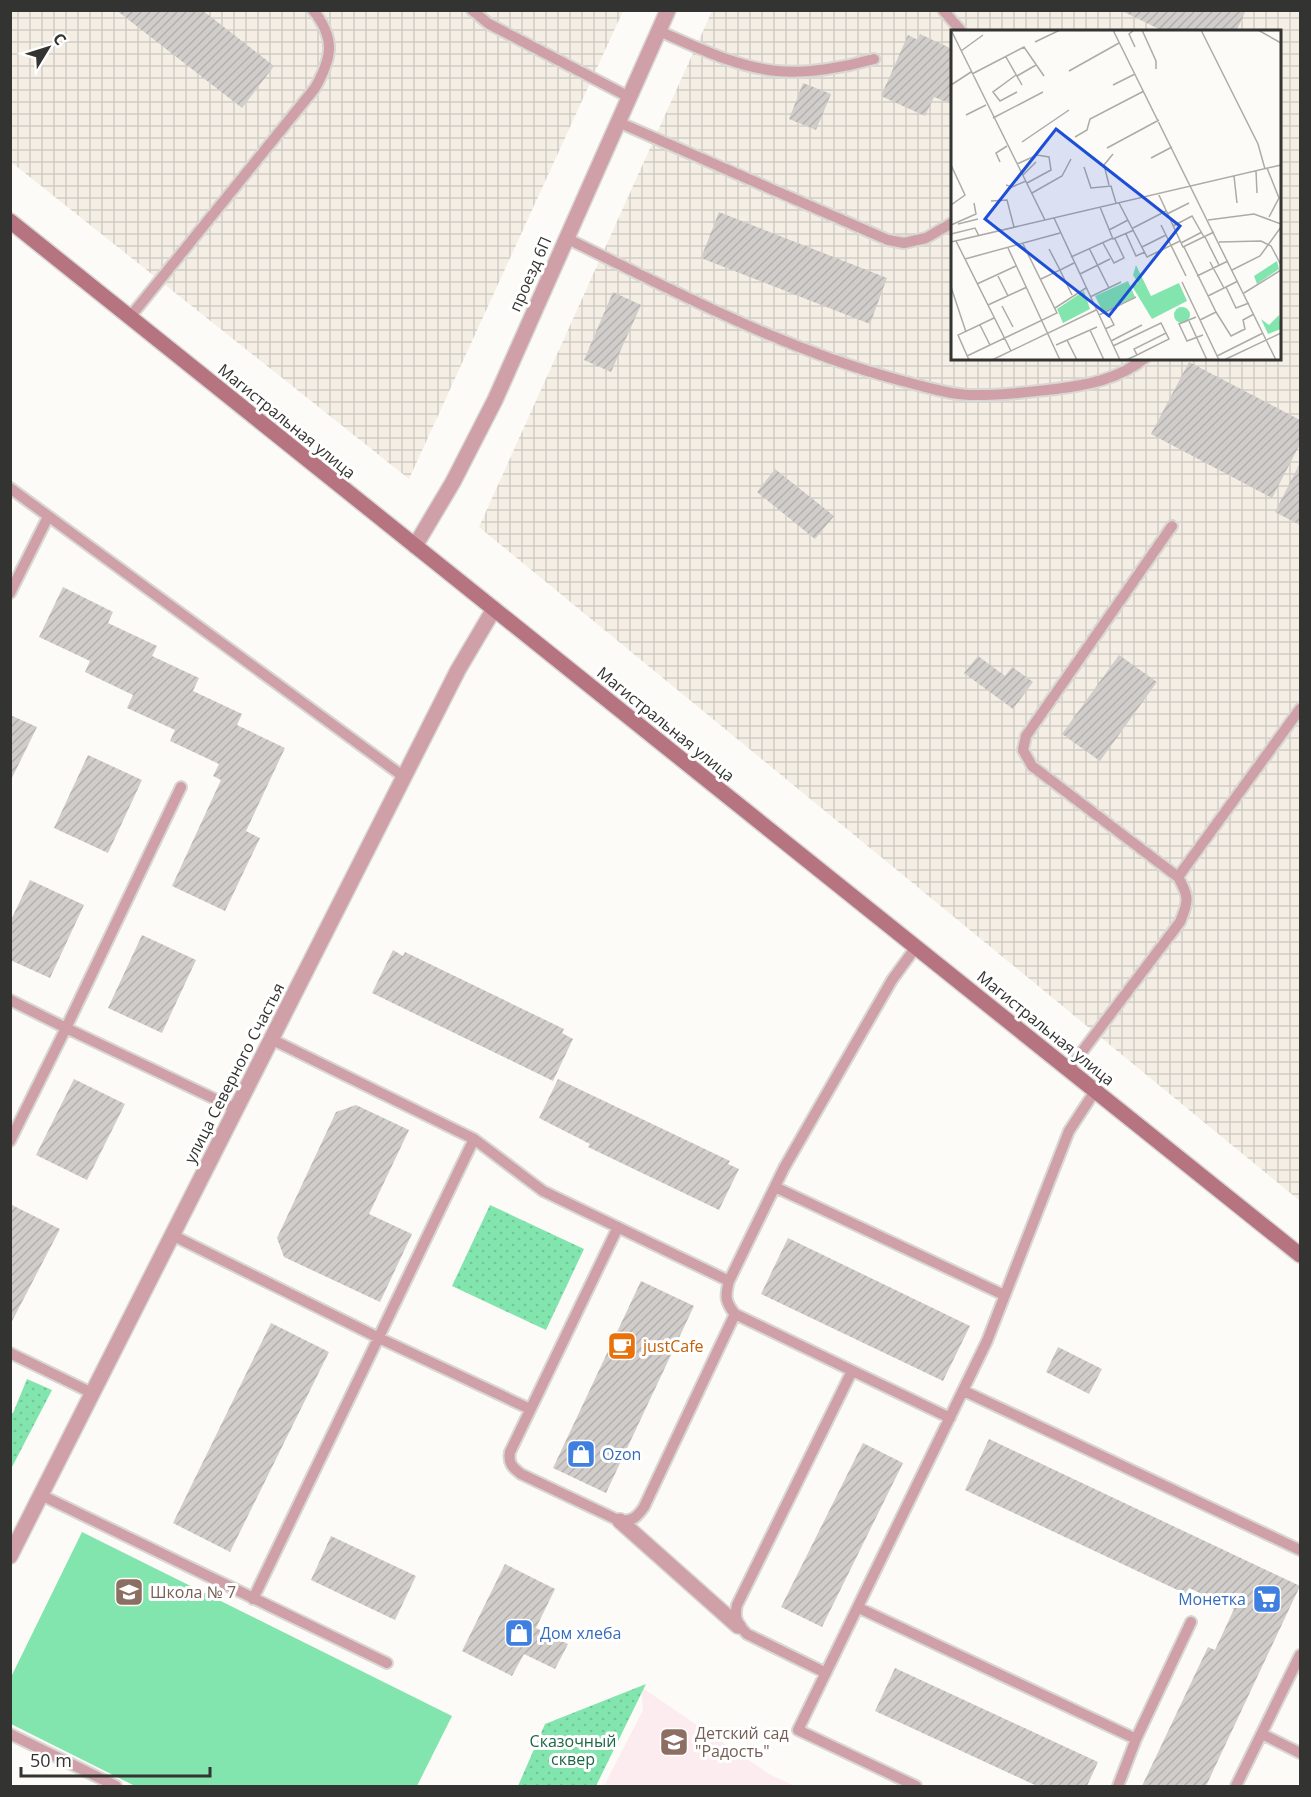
<svg xmlns="http://www.w3.org/2000/svg" width="1311" height="1797" font-family="'Open Sans',sans-serif">
<style>
.industrial{fill:url(#industrial-grid);fill-rule:evenodd}
.education{fill:#fcecef}
.park{fill:url(#park-dots)}
.pitch{fill:#83e5ae}
.building{fill:url(#building-hatch)}
.lines{fill:none;stroke-linecap:round;stroke-linejoin:round}
.service-casing{stroke:#d9d7d3;stroke-width:14}
.minor-casing{stroke:#d9d7d3;stroke-width:18}
.secondary-casing{stroke:#d9d7d3;stroke-width:18}
.service{stroke:#cfa0a8;stroke-width:10}
.minor{stroke:#cfa0a8;stroke-width:15}
.secondary{stroke:#b67481;stroke-width:15}
.labels{text-anchor:middle;stroke-width:6;stroke-linejoin:round;paint-order:stroke}
.street-label{font-size:16px;fill:#333331;stroke:#fff}
.food-label{font-size:16px;fill:#c56008;stroke:#fff;text-anchor:start}
.shop-label{font-size:16px;fill:#366cbe;stroke:#fff;text-anchor:start}
.education-label{font-size:16px;fill:#785e54;stroke:#fff;text-anchor:start}
.park-label{font-size:16px;fill:#1e6743;stroke:#fff}
.inset-road{fill:none;stroke:#acaba8;stroke-width:1.5}
.view{fill:#1d4ed8;fill-opacity:0.15;stroke:#1d4ed8;stroke-width:3}
.inset-edge{fill:none;stroke:#333331;stroke-width:3}
</style>
<defs>
<pattern id="industrial-grid" width="8" height="8" patternUnits="userSpaceOnUse" patternTransform="scale(1.5)"><rect width="8" height="8" fill="#f4eee4"/><path d="M0 4h8M4 0v8" fill="none" stroke="#d2cdc4"/></pattern>
<pattern id="park-dots" width="8" height="8" patternUnits="userSpaceOnUse" patternTransform="scale(1.5)"><rect width="8" height="8" fill="#83e5ae"/><path d="M2 2h.1M6 6h.1" fill="none" stroke="#72c596" stroke-width="1.8" stroke-linecap="round"/></pattern>
<pattern id="building-hatch" width="6" height="6" patternUnits="userSpaceOnUse" patternTransform="scale(1.5)"><rect width="6" height="6" fill="#d0cdca"/><path d="M-1 1l2-2M0 6l6-6M5 7l2-2" fill="none" stroke="#b3b0ae"/></pattern>
</defs>
<rect width="100%" height="100%" fill="#fdfbf7"/>
<path class="industrial" d="M10 11H623L409 479 11 162Z
M712 11H1300V1201L479 527ZM952 32H1280V358H952Z"/>
<path class="education" d="M641 1687 769 1774 795 1786H604L643 1710Z"/>
<path class="park" d="M490 1205 584 1249 546 1330 452 1286Z
M27 1379 52 1390 11 1469V1413H13Z
M646 1684 596 1786H518L545 1724Z"/>
<path class="pitch" d="M82 1532 452 1716 417 1786H135L11 1724V1677Z"/>
<path class="building" d="M116 10H202L274 66 242 108Z
M1120 10H1246L1236 32H1165Z
M920 34 952 49V104L934 97 925 116 881 96 908 35 918 40Z
M803 83 831 94 816 130 789 119Z
M719 212 887 278 870 324 701 258Z
M613 292 641 305 611 372 584 360Z
M1189 362 1300 420V444L1272 498 1151 434Z
M1300 463V525L1275 512Z
M775 469 834 516 815 539 757 492Z
M63 587 113 612 108 623 157 646 152 656 199 678 193 691 242 714 237 725 285 748 246 831 260 838 225 911 172 886 221 780 213 776 219 764 170 741 175 730 127 708 133 695 85 672 90 661 39 637Z
M1119 655 1157 682 1100 761 1062 734Z
M978 656 1005 676 1012 667 1033 682 1013 709 964 673Z
M10 715 37 727 10 782Z
M88 755 142 780 108 853 54 828Z
M30 880 84 905 50 978 10 960V922Z
M142 935 196 960 162 1033 108 1008Z
M393 950 403 956 405 952 564 1029 562 1033 573 1039 553 1081 372 993Z
M74 1079 125 1104 87 1180 36 1155Z
M558 1079 730 1161 728 1164 739 1169 719 1210 588 1147 590 1144 539 1118Z
M356 1105 409 1130 369 1214 412 1234 380 1302 284 1257 277 1238 336 1112Z
M10 1204 60 1229 10 1325Z
M788 1238 970 1326 943 1381 761 1294Z
M641 1281 694 1306 606 1493 553 1468Z
M271 1323 329 1352 230 1552 173 1523Z
M1058 1347 1102 1369 1089 1394 1046 1372Z
M989 1439 1300 1586 1206 1786H1142L1208 1647 1215 1650 1234 1609 1189 1588 1186 1594 965 1490Z
M863 1443 903 1463 822 1627 781 1607Z
M331 1536 416 1576 395 1620 311 1580Z
M505 1564 555 1589 536 1628 568 1644 555 1669 524 1654 512 1676 462 1651Z
M895 1668 1098 1762 1087 1786H1037L875 1711Z"/>
<g class="lines">
<g class="service-casing">
<path id="service" d="M472 10 489 24 629 97
M943 10 962 32
M659 31C696 47 736 67 777 71 807 74 846 67 874 59
M618 122 888 240 904 243 926 238 952 223
M566 238C674 291 782 349 899 380 922 386 947 394 970 395 999 396 1028 392 1056 389 1088 385 1119 379 1145 358
M130 317 315 88C332 58 336 39 313 10
M10 488 404 777
M10 593 48 517
M1178 877 1300 709
M916 947 892 980 784 1168 729 1281C725 1296 725 1302 735 1314L950 1418
M10 1000 66 1028 181 787
M271 1039 474 1139 543 1191 729 1281
M1069 1069 1180 922C1189 901 1189 896 1178 877L1032 766 1023 750 1026 736 1172 526
M10 1141 66 1028 236 1109
M775 1187 1004 1295
M618 1227 510 1452C508 1463 512 1467 521 1474L620 1521C633 1521 637 1517 644 1507L735 1314
M172 1235 379 1338 530 1409
M10 1353 92 1393
M964 1391 1300 1550
M41 1495 387 1663
M253 1599 474 1139
M859 1608 1136 1739
M826 1673 747 1634C737 1624 734 1618 737 1605L852 1371
M10 1734 116 1786
M1262 1734 1300 1753
M916 1786 798 1730 987 1341 1069 1131 1095 1091
M1118 1786 1136 1739 1191 1622
M1236 1786 1300 1655"/>
</g>
<g class="minor-casing">
<path id="minor" d="M415 546 453 482 495 400 668 10
M620 1521 738 1626
M10 1556 458 670 494 609"/>
</g>
<g class="secondary-casing">
<path id="secondary" d="M10 221 1300 1255"/>
</g>
<use href="#service" class="service"/>
<use href="#minor" class="minor"/>
<use href="#secondary" class="secondary"/>
</g>
<defs>
<g id="cafe-square" transform="scale(1.5)"><rect x="-9" y="-9" width="18" height="18" rx="4" fill="#e8710a" stroke="#fff"/><path d="M-5.5-4.5H6V0H3Q3 3.5 0 3.5H-2.5Q-5.5 3.5-5.5 0ZM3-3.2v2h1.7v-2ZM-6 4.5H4V6H-6Z" fill="#fff"/></g>
<g id="shop-square" transform="scale(1.5)"><rect x="-9" y="-9" width="18" height="18" rx="4" fill="#3f7fe0" stroke="#fff"/><path d="M-5-2.5h2.3a2.7 3.5 0 0 1 5.4 0H5L5.5 6h-11ZM-1.5-2.5h3a1.5 2.3 0 0 0-3 0Z" fill="#fff"/></g>
<g id="school-square" transform="scale(1.5)"><rect x="-9" y="-9" width="18" height="18" rx="4" fill="#8d6e63" stroke="#fff"/><path d="M0-5L7-2L0 1L-7-2ZM-4 1L0 2.5L4 1V4Q0 6-4 4Z" fill="#fff"/></g>
<g id="supermarket-square" transform="scale(1.5)"><rect x="-9" y="-9" width="18" height="18" rx="4" fill="#3f7fe0" stroke="#fff"/><path d="M-6-5.5h2.5l.6 2H6L4.5 2H-2.5L-4.4-4H-6ZM-1.5 3.2a1.3 1.3 0 1 0 .1 0ZM3 3.2a1.3 1.3 0 1 0 .1 0Z" fill="#fff"/></g>
</defs>
<g fill-rule="evenodd">
<use href="#cafe-square" x="622" y="1346"/>
<use href="#shop-square" x="581" y="1454"/>
<use href="#school-square" x="129" y="1592"/>
<use href="#supermarket-square" x="1267" y="1599"/>
<use href="#shop-square" x="519" y="1633"/>
<use href="#school-square" x="674" y="1742"/>
</g>
<g class="labels">
<g class="street-label">
<text transform="translate(530 274) rotate(-66)" y="6">проезд 6П</text>
<text transform="translate(287 421) rotate(39)" y="6">Магистральная улица</text>
<text transform="translate(666 724) rotate(39)" y="6">Магистральная улица</text>
<text transform="translate(1046 1028) rotate(39)" y="6">Магистральная улица</text>
<text transform="translate(234 1073) rotate(-63)" y="6">улица Северного Счастья</text>
</g>
<g class="food-label">
<text x="643" y="1352">justCafe</text>
</g>
<g class="shop-label">
<text x="602" y="1460">Ozon</text>
<text x="1246" y="1605" text-anchor="end">Монетка</text>
<text x="540" y="1639">Дом хлеба</text>
</g>
<g class="education-label">
<text x="150" y="1598">Школа № 7</text>
<text x="695" y="1739">Детский сад<tspan x="695" dy="18">"Радость"</tspan></text>
</g>
<g class="park-label">
<text x="573" y="1747">Сказочный<tspan x="573" dy="18">сквер</tspan></text>
</g>
</g>
<g transform="translate(951 30)">
<rect width="330" height="330" fill="#fdfbf7"/>
<path d="M328 285 330 299 317 304 310 289 318 295Z" fill="#83e5ae"/>
<path d="M326 231 328 239 306 254 303 246ZM185 235 200 266 228 253 236 271 201 289 181 256 187 253 182 245ZM133 261 139 279 112 293 106 279Z" fill="#83e5ae"/>
<path d="M177 251 184 267 152 282 144 266ZM223 285a8 8 0 1 1 16 0a8 8 0 1 1-16 0Z" fill="#83e5ae"/>
<path class="inset-road" d="M0 0 94 190M162 0 325 330M183 0 178 4 184 17M191 0 205 31V39M250 0 307 114 314 139M307 0 330 13M84 12 109 0M10 21 32 5M55 27 71 55M118 41 168 13M21 44 73 17 93 46M65 45 42 62 49 71 66 62M66 46 85 35M0 55 20 42M162 55 184 44M15 85 35 75M42 88 92 62M124 107 136 100 139 89 193 61M71 112 118 80M156 118 208 90M200 128 221 117M49 132 45 123 56 116M66 134 86 125 98 127 100 140 76 153M133 137 140 158 160 156 165 173M316 138 328 168 318 187M305 141 306 163M72 145 85 132M283 146 286 173M55 155 61 157 75 151M158 155 153 135 162 124M81 163 111 146 120 129M207 163 232 217 263 202M40 171 56 170 63 197M168 173 196 227 229 211M0 175 14 165 0 135M149 177 162 209 183 200M216 184 238 173M103 188 169 330M257 190 303 184 330 194M7 194 27 189M0 195 25 184 23 173M210 195 235 246M222 196 241 186 253 207M182 198 215 181M158 200 177 190M0 204 24 198 28 206M175 204 185 226 194 222M254 207 268 235M5 211 60 321M0 212 330 135M268 212 310 211 320 216 330 235M152 213 163 233 173 228 164 209M230 213 251 202M191 217 215 205M233 217 265 282M57 218 109 330M138 218 158 258M120 227 162 208M14 229 109 203M259 232 273 258M281 240 309 226 330 197M46 244 57 266M129 244 159 229M246 246 277 231M90 249 109 240 98 219M231 252 268 330M26 254 65 236M0 257 15 302M275 257 285 278 298 273M293 263 330 240M121 265 109 240 123 233M257 266 287 251M139 267 170 252M37 275 76 257M51 276 62 297M104 278 135 258M148 285 185 267M245 287 228 294 236 311 252 305M249 290 265 282 280 306 294 299 292 290 303 284M238 291 256 330M29 295 39 315M154 299 163 295 159 287M139 300 153 330M116 310 126 330M160 311 191 295M105 315 146 297M162 316 210 293 215 303M16 326 106 283 72 214M266 326 312 303M18 330 7 305 43 288M41 330 145 280M175 330 186 325 218 309 215 303 183 319 186 325M273 330 330 303"/>
<path class="view" d="M105 99 229 196 158 286 34 189Z"/>
<rect width="330" height="330" class="inset-edge"/>
</g>
<rect width="1311" height="1797" fill="none" stroke="#333331" stroke-width="24"/>
<g transform="translate(48 48) rotate(52)" stroke="#ffffff" stroke-width="4.5" paint-order="stroke">
<path d="M0-4.5L10 22L0 15L-10 22Z" fill="#333331"/>
<text y="-9" font-size="16" font-weight="bold" text-anchor="middle" fill="#333331">С</text>
</g>
<path d="M21 1767v9h189v-9" fill="none" stroke="#333331" stroke-width="3"/>
<text x="30" y="1767" font-size="18" fill="#333331" stroke="#ffffff" stroke-width="4.5" paint-order="stroke">50 m</text>
</svg>
